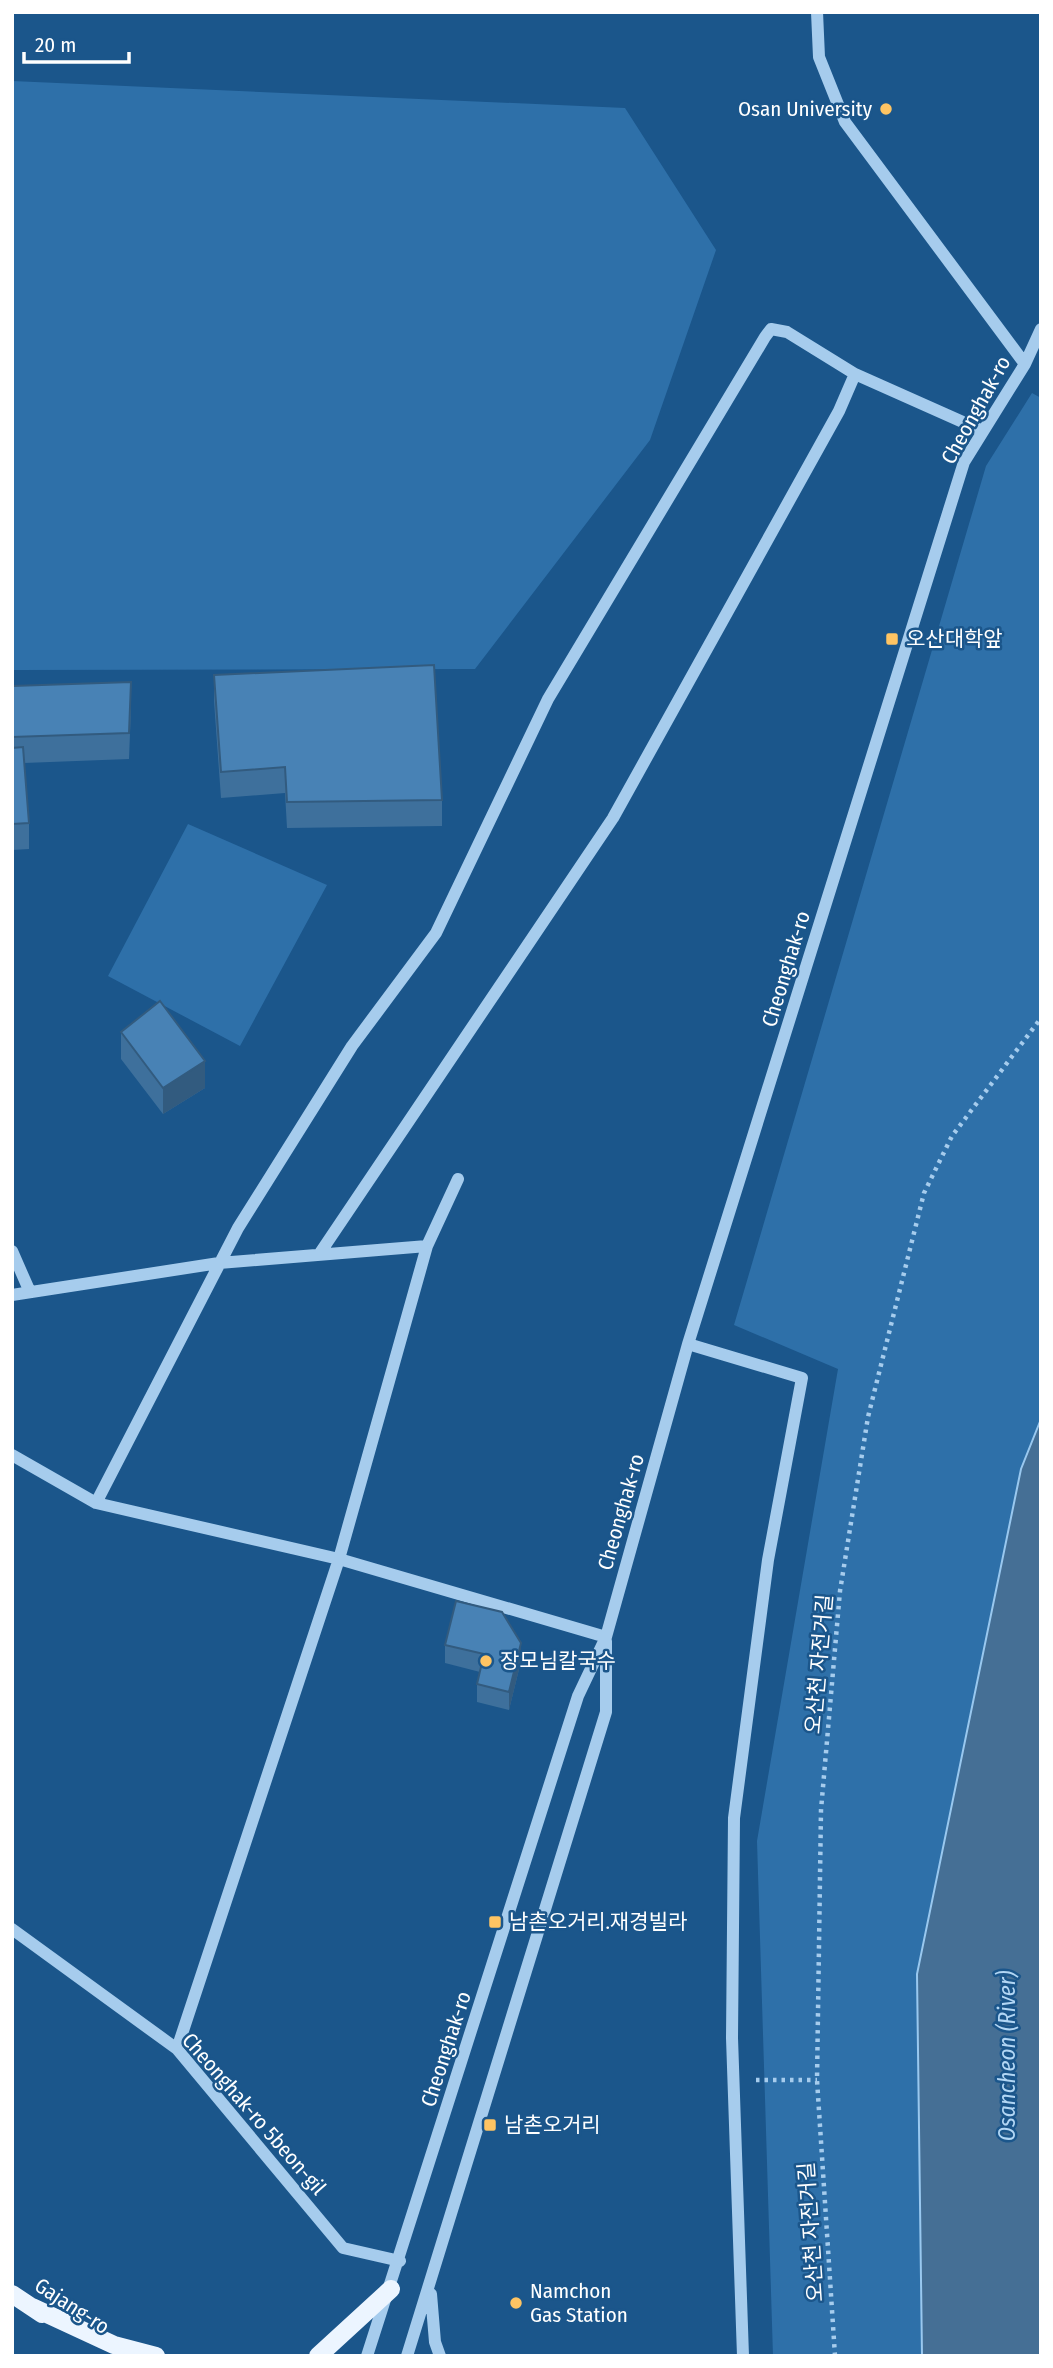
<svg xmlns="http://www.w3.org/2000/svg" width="1053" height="2368" font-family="'Fira Sans Condensed','Noto Sans KR',sans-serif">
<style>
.green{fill:#2e70a9}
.water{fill:#456f95;stroke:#99c8ef;stroke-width:2}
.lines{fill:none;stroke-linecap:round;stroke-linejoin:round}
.path{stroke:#a6cced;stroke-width:4.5;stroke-dasharray:3.5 5;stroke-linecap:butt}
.minor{stroke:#a6cced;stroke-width:12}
.major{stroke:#ecf5ff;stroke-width:18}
.wall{fill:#3e709c}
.shaded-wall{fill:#325b7f}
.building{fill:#4882b5;stroke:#325b7f;stroke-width:2}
.poi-dot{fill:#fec463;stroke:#1b568b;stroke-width:2.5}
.labels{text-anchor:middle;stroke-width:5;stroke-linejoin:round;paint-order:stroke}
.poi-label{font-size:21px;fill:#fff;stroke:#1b568b;text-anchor:start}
.street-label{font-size:21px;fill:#fff;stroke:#1b568b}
.water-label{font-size:23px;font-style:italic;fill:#b2d6f4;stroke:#1b568b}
</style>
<rect width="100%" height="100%" fill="#1b568b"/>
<path class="green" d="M12 81 625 108 716 250 650 440 475 669 12 670Z
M1032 393 1041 398V2356H773L757 1841 838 1369 734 1325 986 466Z
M188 824 327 885 240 1046 108 976Z"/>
<path class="water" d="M1041 1419V2356H922L917 1974 1021 1469Z"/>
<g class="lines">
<path class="path" d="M756 2080H817
M835 2356 817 2080 821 1810 840 1591 868 1417 924 1193 952 1136 1041 1018"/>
<path class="minor" d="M817 12 819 57 845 122 1025 364
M855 374 983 431
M12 1251 30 1292
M12 1295 219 1263 427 1246
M688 1344 802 1378 768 1560 734 1818 732 2038 743 2356
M12 1455 96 1503 339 1559 427 1246 458 1179
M96 1503 238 1228 352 1046 436 933 548 699 765 337 771 329 787 332 855 374 839 411 613 818 320 1253
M12 1929 177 2049 343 2248 400 2261
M177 2049 339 1559 606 1637
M431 2294 435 2342 440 2356
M367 2356 578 1696 606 1637 688 1344 964 462 1025 364 1041 329
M407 2356 606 1712V1641"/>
<path class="major" d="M12 2294 42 2314
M32 2307 114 2345 156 2356
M318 2356 391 2289"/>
</g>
<path class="wall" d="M214 675 442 800V826L287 828 285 793 221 798 214 701Z
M12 686 131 708 129 759 24 763 29 823V849L12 850Z
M121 1032 205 1088 163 1114 121 1059Z
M445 1645 521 1661 509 1710 477 1702V1684L480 1672 445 1663Z"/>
<path class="shaded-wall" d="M205 1061V1088L163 1114V1088Z
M521 1643V1661L509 1710V1692Z"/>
<path class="building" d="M434 665 442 800 287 802 285 767 221 772 214 675Z
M131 682 129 733 12 737V686Z
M23 747 29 823 12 824V748Z
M160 1001 205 1061 163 1088 121 1032Z
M456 1601 502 1612 521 1643 509 1692 477 1684 484 1654 445 1645Z"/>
<g class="poi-dot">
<circle cx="886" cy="109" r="7"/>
<rect x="885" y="632" width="14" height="14" rx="3.5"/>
<circle cx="486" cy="1661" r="7"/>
<rect x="488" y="1915" width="14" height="14" rx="3.5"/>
<rect x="483" y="2118" width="14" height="14" rx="3.5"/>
<circle cx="516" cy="2303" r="7"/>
</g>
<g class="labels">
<g class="poi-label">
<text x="872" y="116" text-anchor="end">Osan University</text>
<text x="906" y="646">오산대학앞</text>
<text x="500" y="1668">장모님칼국수</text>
<text x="509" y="1929">남촌오거리.재경빌라</text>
<text x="504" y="2132">남촌오거리</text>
<text x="530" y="2298">Namchon<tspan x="530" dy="24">Gas Station</tspan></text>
</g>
<g class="street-label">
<text transform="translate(976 410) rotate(-61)" y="7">Cheonghak-ro</text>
<text transform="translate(786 969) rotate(-73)" y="7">Cheonghak-ro</text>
<text transform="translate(621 1512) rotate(-74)" y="7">Cheonghak-ro</text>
<text transform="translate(819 1664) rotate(-85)" y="7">오산천 자전거길</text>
<text transform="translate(446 2049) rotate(-72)" y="7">Cheonghak-ro</text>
<text transform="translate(254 2114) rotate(49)" y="7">Cheonghak-ro 5beon-gil</text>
<text transform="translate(811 2232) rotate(-94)" y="7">오산천 자전거길</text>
<text transform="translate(72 2306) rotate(33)" y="7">Gajang-ro</text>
</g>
<g class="water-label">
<text transform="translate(1007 2056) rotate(-90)" y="8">Osancheon (River)</text>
</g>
</g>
<rect width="1053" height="2368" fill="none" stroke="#ffffff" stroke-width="28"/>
<path d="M24 52v10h105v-10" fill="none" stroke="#ffffff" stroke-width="3.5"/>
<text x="35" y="52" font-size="21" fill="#ffffff" stroke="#1b568b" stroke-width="5" paint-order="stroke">20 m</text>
</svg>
